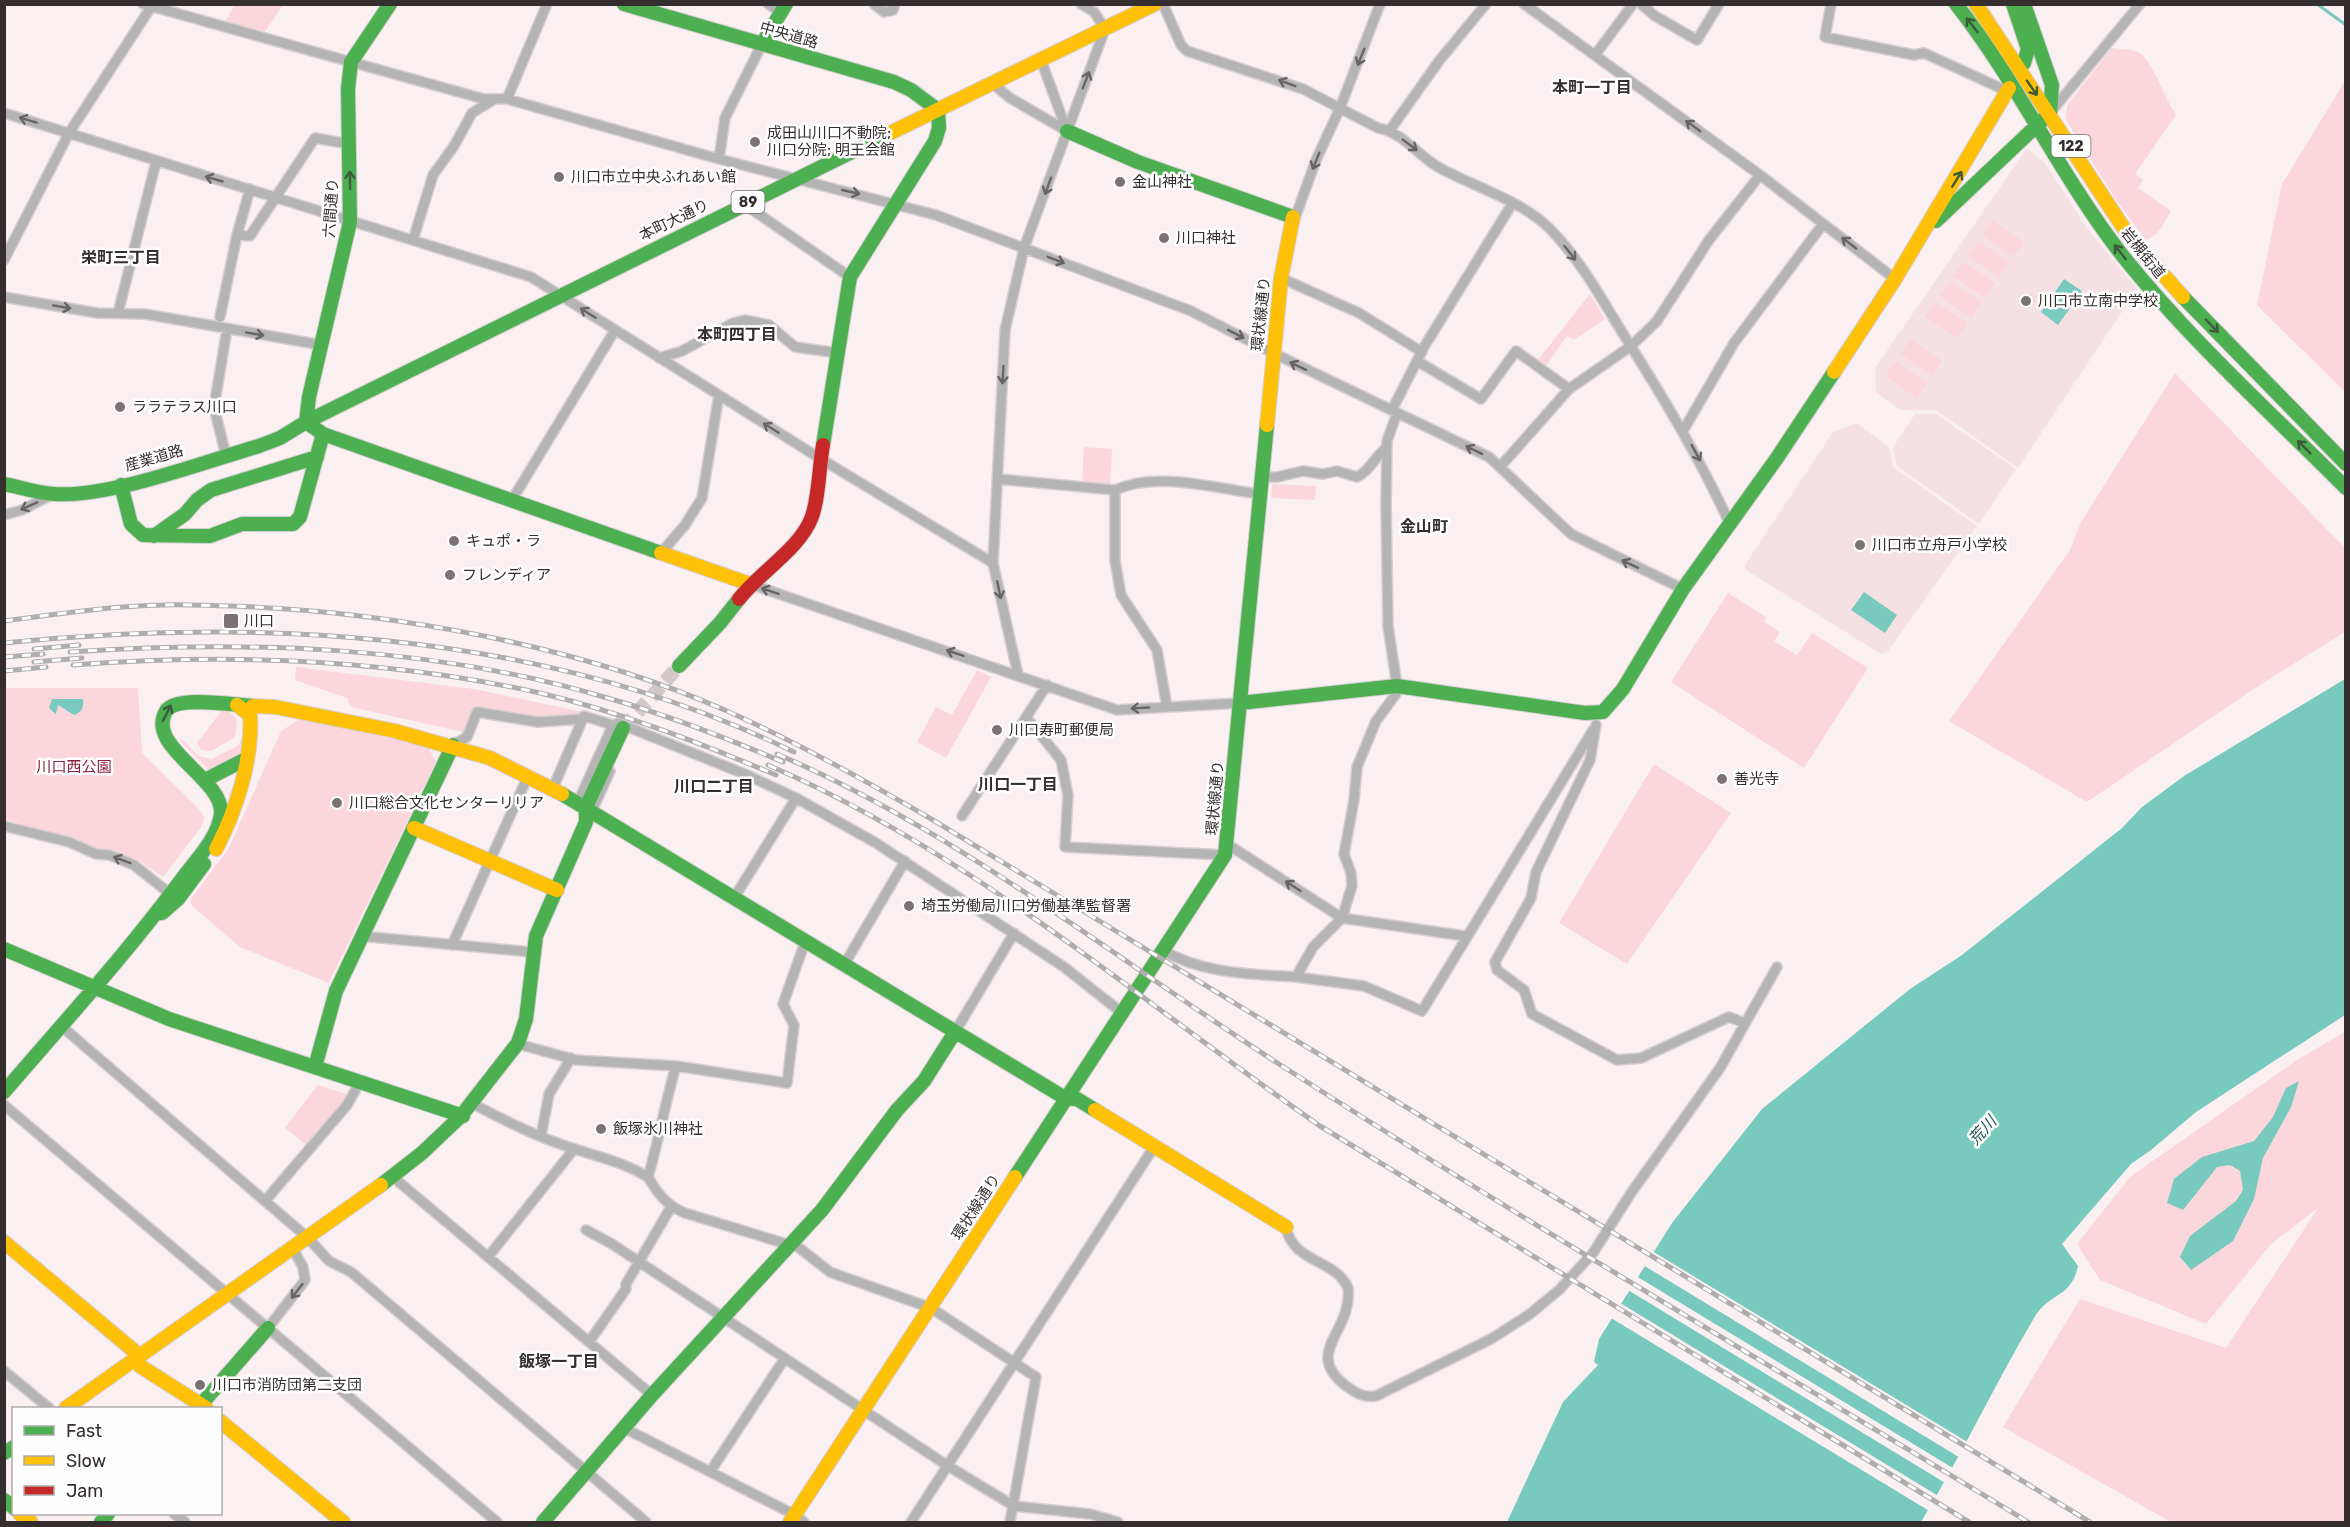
<svg xmlns="http://www.w3.org/2000/svg" width="2350" height="1527" font-family="Rubik,'Noto Sans JP',sans-serif">
<style>
.built{fill:#f5e1e4}
.green{fill:#fbd6dc}
.water{fill:#78cabe}
.pier{fill:#faf0f2}
.lines{fill:none;stroke-linecap:round;stroke-linejoin:round}
.stream{stroke:#78cabe;stroke-width:3}
.secondary-tunnel{stroke:#d3c9cb;stroke-width:14;stroke-dasharray:14 7;stroke-linecap:butt}
.street-casing{stroke:#d6ced0;stroke-width:12}
.fast-casing{stroke:#d6ced0;stroke-width:16}
.slow-casing{stroke:#d6ced0;stroke-width:16}
.jam-casing{stroke:#d6ced0;stroke-width:16}
.street{stroke:#b5b4b5;stroke-width:9}
.fast{stroke:#4caf50;stroke-width:14}
.slow{stroke:#ffc107;stroke-width:14}
.jam{stroke:#c62828;stroke-width:14}
.rail-casing{stroke:#afaead;stroke-width:5}
.rail{stroke:#fefefe;stroke-width:3;stroke-dasharray:9;stroke-linecap:butt}
.oneway{stroke:#3d5b3b}
.oneway2{stroke:#686465}
.poi-dot{fill:#7a7273;stroke:#fefefe;stroke-width:2}
.labels{text-anchor:middle;stroke-width:5;stroke-linejoin:round;paint-order:stroke}
.shield{fill:#fefefe;stroke:#716c6d;stroke-width:1.5}
.shield-label{font-size:14px;font-weight:bold;fill:#352e2f}
.street-label{font-size:15px;fill:#352e2f;stroke:#fefefe}
.poi-label{font-size:15px;fill:#352e2f;stroke:#fefefe;text-anchor:start}
.park-label{font-size:15px;fill:#892240;stroke:#fefefe}
.neighbourhood-label{font-size:16px;font-weight:bold;fill:#352e2f;stroke:#fefefe}
.water-label{font-size:16px;font-style:italic;fill:#23544d;stroke:#fefefe}
</style>
<rect width="100%" height="100%" fill="#faf0f2"/>
<path class="built" d="M2027 148 2045 163 2087 228 2137 289 2018 468 1936 410H1901L1876 393 1875 368Z
M1915 414H1936L2016 469 1979 524 1897 466 1893 447Z
M1857 423 1889 447 1893 467 1977 526 1888 651 1881 654 1746 570 1745 565 1833 432Z"/>
<path class="green" d="M235 5H283L264 33 224 23Z
M2112 48C2120 49 2133 49 2140 53 2152 60 2165 99 2176 115L2135 174 2143 180 2138 188 2171 211C2164 222 2159 236 2146 240L2116 200 2066 120 2067 105Z
M2345 81V392L2257 305 2282 184Z
M1992 220 2024 242 2013 257 1982 235Z
M1978 241 2009 262 1999 277 1968 256Z
M1963 262 1995 283 1985 298 1953 276Z
M1950 281 1982 303 1971 318 1940 296Z
M1590 294 1605 319 1574 340 1567 336 1546 366 1538 360Z
M1935 302 1967 323 1957 338 1925 317Z
M1911 339 1942 361 1932 376 1900 354Z
M1896 361 1927 383 1917 398 1885 376Z
M2175 373 2345 548V632L2261 684 2087 802 1949 721 2070 550 2081 522Z
M1084 447 1112 449 1110 486 1082 484Z
M1272 484 1316 486 1315 500 1271 498Z
M1728 593 1766 617 1764 622 1780 632 1774 641 1797 655 1812 633 1868 668 1804 768 1671 682Z
M296 667 474 689 583 712 581 715 539 717 475 706 463 732 351 707 347 698 295 680Z
M977 670 991 677 946 758 917 742 936 707 952 715Z
M5 688H138L142 753 198 808 204 817 202 826 163 877 141 862 5 819Z
M222 710H228L237 719 235 737 211 751 201 750 197 743Z
M302 718 428 747 436 762 329 983 240 947 191 905V899L229 848 281 731Z
M245 727 240 755 210 771 180 741 183 740 198 756 212 759 239 745Z
M1654 764 1731 813 1627 964 1559 923Z
M2345 1032V1522H2171L2003 1427 2080 1299 2226 1348 2318 1208 2271 1244 2206 1324 2100 1280 2077 1244 2130 1177 2297 1060Z
M318 1085 349 1095 308 1146 285 1128Z"/>
<path class="water" d="M2064 279 2082 291 2058 325 2041 312Z
M1864 592 1897 615 1885 633 1851 610Z
M2345 679V1015L2196 1112 2151 1150 2131 1164 2062 1244 2078 1266C2071 1299 2049 1292 2034 1318 1994 1386 1961 1456 1921 1522H1507L1563 1402 1598 1365 1594 1362 1599 1339 1672 1223 1762 1109 1910 989 1962 955 2122 828 2142 807 2184 776Z
M52 699H83C84 708 82 712 74 715L58 705 56 714 49 708Z
M2299 1081 2291 1107 2263 1158 2254 1199 2233 1241 2191 1270 2180 1257 2190 1236 2236 1201 2243 1190 2240 1171 2230 1165 2217 1167 2183 1210 2167 1203 2174 1179 2202 1157 2254 1141 2273 1117 2286 1088Z"/>
<path class="pier" d="M1652 1251 1969 1443 1962 1459 1643 1265Z
M1636 1276 1956 1470 1947 1484 1628 1290Z
M1620 1303 1940 1497 1931 1512 1611 1318Z"/>
<g class="lines">
<path class="stream" d="M2317 4 2346 25"/>
<path class="secondary-tunnel" d="M623 728 679 666"/>
<g class="street-casing">
<path id="street" d="M143 4 484 99H507L719 159 936 215 1191 311 1273 353 1489 457 1571 534 1683 589
M768 4 782 13
M874 4 884 12 893 10 895 4
M1163 4 1181 45 1187 51 1303 89 1378 128C1402 132 1418 155 1438 167 1474 187 1519 199 1549 228 1579 258 1600 296 1622 332 1661 394 1698 455 1729 522
M1524 4 1760 175 1895 279
M1641 4 1655 16 1697 40 1719 4
M1831 4 1825 37 1914 55 1924 53 2007 91
M1595 55 1633 4
M1041 60 1067 131
M993 84 1010 98 1067 131
M507 99 547 4
M4 113 531 277 821 459 993 563
M2050 113 2140 4
M1390 130 1439 61 1486 4
M719 159 725 118 762 44
M744 204 850 277
M1295 218 1316 160 1340 108 1380 4
M237 235 250 189
M413 240 433 175 454 146 472 113 493 100
M4 260 69 133 153 4
M1281 278 1359 313 1422 352
M4 297 97 313 145 314 322 345
M118 313 156 162
M220 317 237 235 250 236 315 138 349 144
M659 358 682 351 733 323 745 320 769 325 795 347 838 353
M1417 361 1481 399 1516 351 1569 389
M1392 410 1424 347 1512 204
M1683 431 1734 343 1823 224
M226 456 214 407 227 329
M1500 467 1569 389 1631 346 1657 321 1709 240 1760 175
M1261 477H1277L1303 471 1323 474 1337 471 1357 477C1370 471 1375 456 1387 447
M998 479 1115 490C1158 471 1214 488 1259 494
M1115 490V561L1121 595 1157 650 1167 707
M512 500 615 330
M4 515 22 510 53 494
M661 553 685 525 702 498 719 395
M750 584 1117 710 1240 703
M1018 675 993 563 1005 330 1024 248 1105 29 1094 12 1081 4
M1026 717 1061 760 1068 795 1065 847 1225 855
M1596 725 1590 760 1536 872 1531 898 1495 962 1497 970 1524 990 1532 1014 1617 1060 1641 1058 1729 1017 1745 1023
M453 745 467 737 477 712 538 722 582 719
M553 788 584 716 613 725 618 723 747 775 796 798 876 843 1064 967 1121 1012
M578 802 613 725
M592 811 610 771
M962 816 1047 685
M4 826 69 842 96 854 109 855 134 865 169 893
M1227 844 1342 918 1465 936
M734 898 796 798
M360 936 532 952
M452 945 528 776
M1162 950C1203 974 1250 974 1296 977L1313 947 1342 918 1352 886 1351 873 1344 854 1354 800 1357 767 1376 721 1396 694 1397 686 1388 626 1386 504 1387 441 1397 413
M844 965 905 861
M1296 977 1364 986 1422 1011 1593 730
M60 1025 308 1238 329 1261 351 1272 646 1522
M955 1032 1014 933
M518 1044 576 1060 676 1066 787 1083 794 1025 783 1004 805 942
M676 1066C665 1103 659 1140 648 1177 658 1194 666 1205 685 1213L790 1245
M473 1104C506 1121 539 1138 575 1149 602 1158 623 1162 648 1177
M4 1105 497 1522
M541 1136 549 1094 571 1058
M393 1177 652 1395
M265 1201 347 1105 360 1082
M1286 1227C1293 1264 1335 1258 1348 1288 1353 1332 1302 1352 1346 1386 1356 1393 1363 1398 1376 1396L1491 1339 1530 1314 1559 1290 1593 1253 1631 1193 1720 1068 1777 967
M586 1230 612 1244 948 1466 1014 1506 1090 1514 1118 1522
M793 1243 830 1272 931 1308 1036 1377 1010 1522
M488 1257 574 1149
M268 1328 305 1280 303 1267 293 1249
M589 1342 626 1289V1284L671 1207
M4 1371 49 1408
M624 1428 795 1515 804 1522
M710 1472 785 1358
M174 1514 185 1522
M911 1522 1154 1147"/>
</g>
<g class="fast-casing">
<path id="fast" d="M624 4 894 82 911 90 938 110 939 128 935 141 850 277 823 445
M1956 4C2018 83 2060 175 2122 255 2189 339 2270 412 2346 488
M2013 4 2028 49 2024 63
M762 44 786 4
M1067 131 1138 162 1293 217
M1936 221 2050 113 2052 85 2024 4
M2183 297 2346 464
M306 422 323 434 661 553
M306 422 309 397 350 222 348 89 351 62 390 4
M306 422 886 135
M4 484C20 487 37 493 54 494 109 498 204 462 259 446L280 438 306 422
M121 485 131 524 143 535 210 536 242 524H293L300 517 323 434
M154 536 185 514 197 500 211 490 317 457
M679 666 720 623 739 599
M1240 703 1397 686 1585 713 1603 712 1623 689 1683 589 1777 458 1834 372
M205 780 244 760
M562 794 1065 1098 1077 1099 1095 1110
M162 913 178 899 204 864
M4 949 169 1019 463 1116
M315 1067 336 991 453 745
M4 1092C65 1021 129 951 185 875 198 858 219 836 221 813 223 778 145 747 166 711 176 695 235 705 253 706
M1015 1177 1225 855 1267 425
M381 1185 422 1153 461 1116 518 1043 526 1019 536 936 586 822V807L623 728
M198 1408 268 1328
M4 1453 14 1447
M4 1500 14 1508
M101 1522 108 1514
M543 1522 652 1395 822 1210 897 1110 924 1081 955 1032"/>
</g>
<g class="slow-casing">
<path id="slow" d="M1976 4 2129 236 2183 297
M886 135 1155 4
M1834 372 1895 279 2009 88
M1267 425 1281 278 1293 217
M661 553 750 584
M253 706 275 707 395 731 490 758 562 794
M414 828 557 890
M216 849C236 811 253 759 250 715L237 705
M1095 1110 1286 1227
M4 1242 133 1350 140 1366 206 1408
M66 1408 381 1185
M220 1421 343 1522
M20 1514 31 1522
M790 1522 1015 1177"/>
</g>
<g class="jam-casing">
<path id="jam" d="M739 599C759 573 799 549 811 519 819 500 819 466 823 445"/>
</g>
<use href="#street" class="street"/>
<use href="#fast" class="fast"/>
<use href="#slow" class="slow"/>
<use href="#jam" class="jam"/>
<g class="rail-casing">
<path id="rail" d="M4 621C57 614 110 606 164 605 186 604 209 606 231 606 391 611 580 646 727 711 796 742 862 779 928 817L2090 1522
M4 643C270 616 551 634 794 752
M34 649 79 645
M70 652C250 640 431 646 604 697 665 714 724 737 783 762
M4 657 43 654
M34 662 82 658
M73 665C229 653 387 659 540 693 621 712 700 743 776 775
M4 671 46 667
M777 754C959 832 1114 958 1279 1064 1525 1222 1778 1370 2028 1522
M768 765C972 853 1140 1001 1320 1126L1969 1522"/>
</g>
<use href="#rail" class="rail"/>
</g>
<defs><path id="oneway-shaft" d="M-6 0H5M1.5-3L5.5 0L1.5 3" fill="none" stroke-width="1.6" stroke-linecap="round" stroke-linejoin="round" transform="scale(1.5)"/></defs>
<g class="oneway">
<use href="#oneway-shaft" transform="translate(1972 25) rotate(-128)"/>
<use href="#oneway-shaft" transform="translate(2032 88) rotate(55)"/>
<use href="#oneway-shaft" transform="translate(1957 179) rotate(-58)"/>
<use href="#oneway-shaft" transform="translate(350 180) rotate(-91)"/>
<use href="#oneway-shaft" transform="translate(2120 252) rotate(-128)"/>
<use href="#oneway-shaft" transform="translate(2212 326) rotate(46)"/>
<use href="#oneway-shaft" transform="translate(2304 447) rotate(-135)"/>
<use href="#oneway-shaft" transform="translate(167 713) rotate(-63)"/>
</g>
<g class="oneway2">
<use href="#oneway-shaft" transform="translate(1361 57) rotate(112)"/>
<use href="#oneway-shaft" transform="translate(1086 80) rotate(-69)"/>
<use href="#oneway-shaft" transform="translate(1287 83) rotate(-159)"/>
<use href="#oneway-shaft" transform="translate(28 120) rotate(-163)"/>
<use href="#oneway-shaft" transform="translate(1693 126) rotate(-144)"/>
<use href="#oneway-shaft" transform="translate(1410 145) rotate(37)"/>
<use href="#oneway-shaft" transform="translate(1316 161) rotate(112)"/>
<use href="#oneway-shaft" transform="translate(214 179) rotate(-164)"/>
<use href="#oneway-shaft" transform="translate(1048 186) rotate(110)"/>
<use href="#oneway-shaft" transform="translate(851 192) rotate(13)"/>
<use href="#oneway-shaft" transform="translate(1849 243) rotate(-142)"/>
<use href="#oneway-shaft" transform="translate(1570 253) rotate(52)"/>
<use href="#oneway-shaft" transform="translate(1056 260) rotate(21)"/>
<use href="#oneway-shaft" transform="translate(62 307) rotate(10)"/>
<use href="#oneway-shaft" transform="translate(588 313) rotate(-148)"/>
<use href="#oneway-shaft" transform="translate(255 334) rotate(10)"/>
<use href="#oneway-shaft" transform="translate(1236 334) rotate(27)"/>
<use href="#oneway-shaft" transform="translate(1298 366) rotate(-155)"/>
<use href="#oneway-shaft" transform="translate(1003 375) rotate(93)"/>
<use href="#oneway-shaft" transform="translate(771 428) rotate(-148)"/>
<use href="#oneway-shaft" transform="translate(1474 450) rotate(-154)"/>
<use href="#oneway-shaft" transform="translate(1696 453) rotate(61)"/>
<use href="#oneway-shaft" transform="translate(29 506) rotate(156)"/>
<use href="#oneway-shaft" transform="translate(1630 564) rotate(-155)"/>
<use href="#oneway-shaft" transform="translate(999 590) rotate(78)"/>
<use href="#oneway-shaft" transform="translate(770 591) rotate(-161)"/>
<use href="#oneway-shaft" transform="translate(955 653) rotate(-161)"/>
<use href="#oneway-shaft" transform="translate(1140 708) rotate(177)"/>
<use href="#oneway-shaft" transform="translate(122 860) rotate(-159)"/>
<use href="#oneway-shaft" transform="translate(1293 886) rotate(-147)"/>
<use href="#oneway-shaft" transform="translate(297 1291) rotate(128)"/>
</g>
<g class="poi-dot">
<circle cx="755" cy="142" r="6"/>
<circle cx="559" cy="177" r="6"/>
<circle cx="1120" cy="182" r="6"/>
<circle cx="1164" cy="238" r="6"/>
<circle cx="2026" cy="301" r="6"/>
<circle cx="120" cy="407" r="6"/>
<circle cx="454" cy="541" r="6"/>
<circle cx="1860" cy="545" r="6"/>
<circle cx="450" cy="575" r="6"/>
<rect x="223" y="613" width="16" height="16" rx="3"/>
<circle cx="997" cy="730" r="6"/>
<circle cx="1722" cy="779" r="6"/>
<circle cx="337" cy="803" r="6"/>
<circle cx="909" cy="906" r="6"/>
<circle cx="601" cy="1129" r="6"/>
<circle cx="200" cy="1385" r="6"/>
</g>
<g class="labels">
<g class="shield">
<rect x="2051.5" y="135" width="39" height="22" rx="4.5"/>
<rect x="731.5" y="191" width="33" height="22" rx="4.5"/>
</g>
<g class="shield-label">
<text x="2071" y="151">122</text>
<text x="748" y="207">89</text>
</g>
<g class="street-label">
<text transform="translate(789 35) rotate(16)" y="5">中央道路</text>
<text transform="translate(331 208) rotate(-86)" y="5">六間通り</text>
<text transform="translate(674 220) rotate(-26)" y="5">本町大通り</text>
<text transform="translate(2143 253) rotate(51)" y="5">岩槻街道</text>
<text transform="translate(1261 314) rotate(-84)" y="5">環状線通り</text>
<text transform="translate(154 458) rotate(-16)" y="5">産業道路</text>
<text transform="translate(1215 798) rotate(-85)" y="5">環状線通り</text>
<text transform="translate(976 1207) rotate(-57)" y="5">環状線通り</text>
</g>
<g class="poi-label">
<text x="767" y="138">成田山川口不動院;<tspan x="767" dy="17">川口分院; 明王会館</tspan></text>
<text x="571" y="182">川口市立中央ふれあい館</text>
<text x="1132" y="187">金山神社</text>
<text x="1176" y="243">川口神社</text>
<text x="2038" y="306">川口市立南中学校</text>
<text x="132" y="412">ララテラス川口</text>
<text x="466" y="546">キュポ・ラ</text>
<text x="1872" y="550">川口市立舟戸小学校</text>
<text x="462" y="580">フレンディア</text>
<text x="244" y="626">川口</text>
<text x="1009" y="735">川口寿町郵便局</text>
<text x="1734" y="784">善光寺</text>
<text x="349" y="808">川口総合文化センターリリア</text>
<text x="921" y="911">埼玉労働局川口労働基準監督署</text>
<text x="613" y="1134">飯塚氷川神社</text>
<text x="212" y="1390">川口市消防団第二支団</text>
</g>
<g class="park-label">
<text x="74" y="772">川口西公園</text>
</g>
<g class="neighbourhood-label">
<text x="1592" y="93">本町一丁目</text>
<text x="121" y="263">栄町三丁目</text>
<text x="737" y="340">本町四丁目</text>
<text x="1424" y="532">金山町</text>
<text x="1018" y="790">川口一丁目</text>
<text x="714" y="792">川口二丁目</text>
<text x="559" y="1367">飯塚一丁目</text>
</g>
<g class="water-label">
<text transform="translate(1982 1130) rotate(-48)" y="6">荒川</text>
</g>
</g>
<rect width="2350" height="1527" fill="none" stroke="#352e2f" stroke-width="12"/>
<rect x="12" y="1407" width="210" height="108" fill="#fefefe" stroke="#aeabab" stroke-width="1.5"/>
<rect x="24" y="1426" width="30" height="9" fill="#4caf50" stroke="#aeabab" stroke-width="1.5"/>
<text x="66" y="1437" font-size="18" fill="#352e2f">Fast</text>
<rect x="24" y="1456" width="30" height="9" fill="#ffc107" stroke="#aeabab" stroke-width="1.5"/>
<text x="66" y="1467" font-size="18" fill="#352e2f">Slow</text>
<rect x="24" y="1486" width="30" height="9" fill="#c62828" stroke="#aeabab" stroke-width="1.5"/>
<text x="66" y="1497" font-size="18" fill="#352e2f">Jam</text>
</svg>
